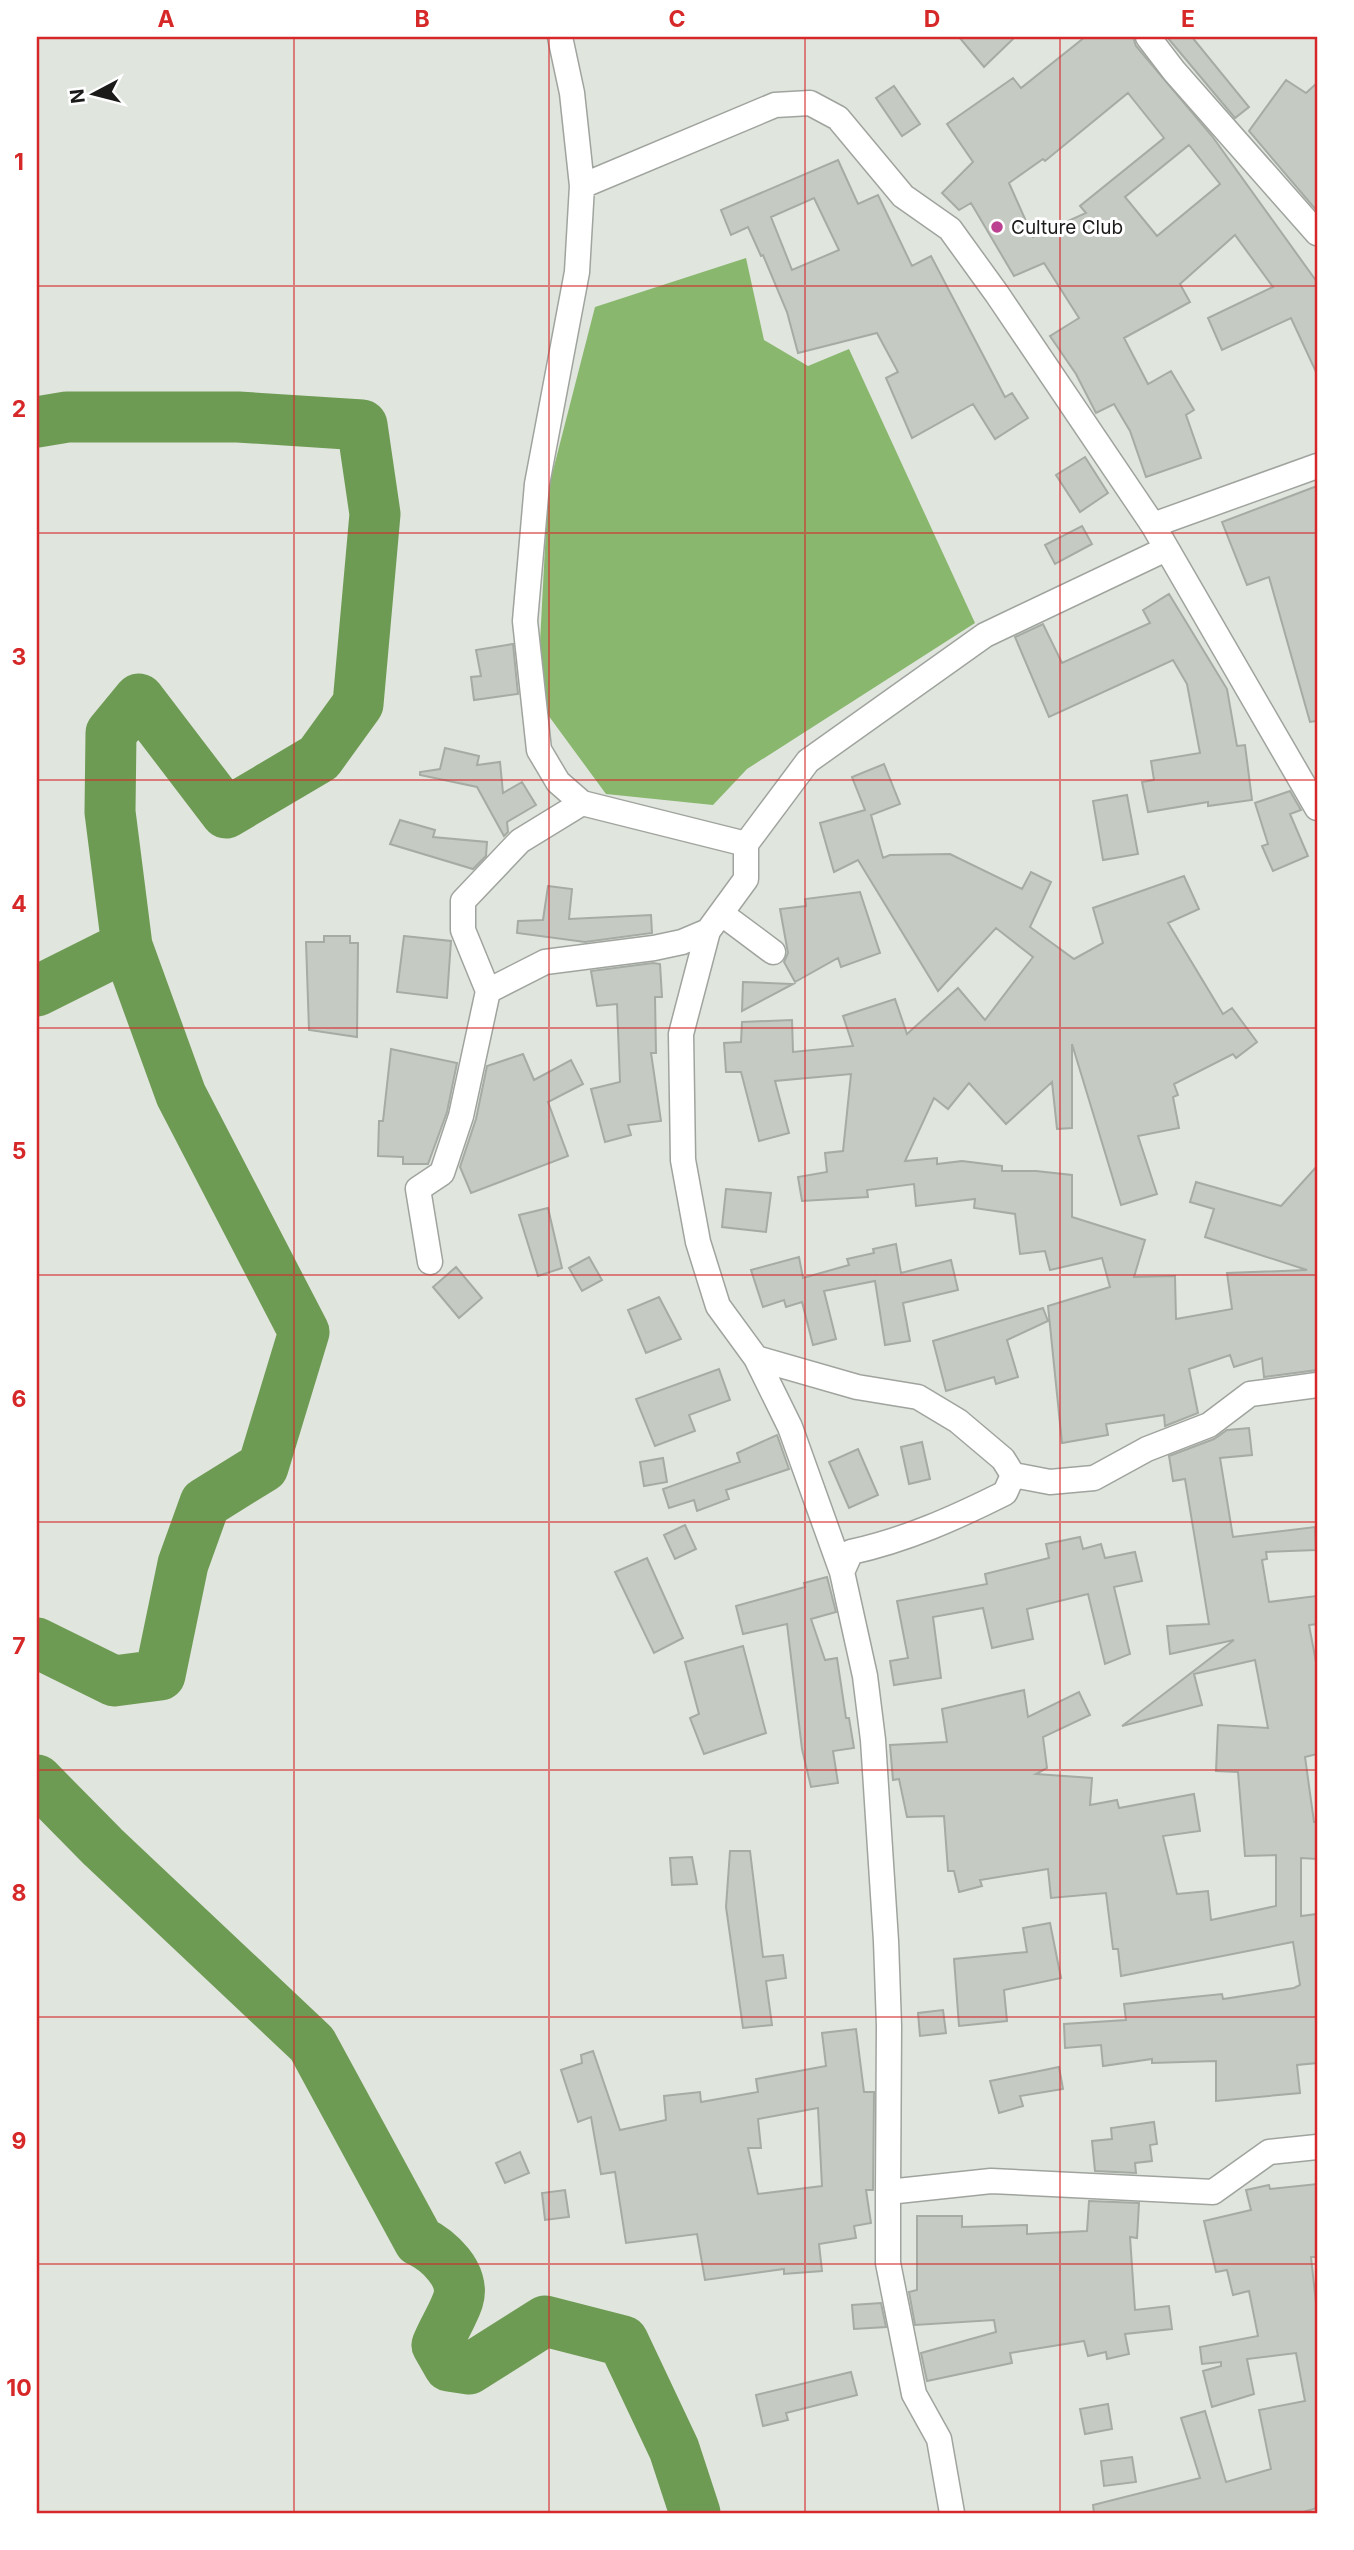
<svg xmlns="http://www.w3.org/2000/svg" width="1354" height="2550" font-family="Inter,sans-serif">
<style>
.forest{fill:#89b76e}
.lines{fill:none;stroke-linecap:round;stroke-linejoin:round}
.river{stroke:#6e9b53;stroke-width:51}
.building{fill:#c5cac3;stroke:#a6aba4;stroke-width:2;fill-rule:evenodd}
.street-casing{stroke:#a0a49e;stroke-width:27}
.street{stroke:#fff;stroke-width:24}
.grid{fill:none;stroke:#d62828;stroke-width:2;stroke-opacity:0.55}
.poi-dot{fill:#bd4191;stroke:#fff;stroke-width:2.5}
.labels{text-anchor:middle;stroke-width:6;stroke-linejoin:round;paint-order:stroke}
.poi-label{font-size:19px;fill:#1b1c1a;stroke:#fff;text-anchor:start}
.neatline{fill:none;stroke:#d62828;stroke-width:2.5}
.grid-label{font-size:23px;text-anchor:middle;font-weight:bold;fill:#d62828}
</style>
<rect width="100%" height="100%" fill="#e0e5de"/>
<path class="forest" d="M746 258 764 340 808 366 849 349 975 623 747 769 713 805 606 794 537 700 548 490 595 307Z"/>
<g class="lines">
<path class="river" d="M37 422 67 417H238L362 425 375 514 358 704 319 758 226 813 139 699 111 733 110 812 127 946 181 1095 304 1332 263 1467 205 1503 183 1564 160 1675 114 1681 37 1643
M37 991 127 946
M37 1780 103 1847 312 2044 419 2241C438 2250 466 2275 458 2300 453 2315 443 2330 437 2345L449 2366 469 2369 545 2321 623 2341 674 2449 695 2513"/>
</g>
<path class="building" d="M959 37H1015L984 67Z
M1085 37H1133L1136 46 1212 136 1317 282V374L1291 318 1222 350 1208 318 1273 287 1235 235 1180 284 1190 302 1124 338 1148 384 1171 371 1194 410 1186 415 1201 458 1146 477 1130 431 1114 404 1096 413 1076 374 1050 336 1079 318 1044 263 1014 276 971 203 959 210 942 193 973 162 947 124 1013 78 1021 88ZM1128 93 1164 138 1080 206 1086 213 1033 237 1009 183 1043 159 1045 161ZM1189 145 1220 184 1157 236 1125 197Z
M1167 37H1192L1249 107 1235 118Z
M1286 80 1306 93 1317 83V211L1249 131Z
M894 86 920 124 902 136 876 98Z
M838 160 858 204 878 195 912 266 931 256 1005 397 1012 393 1028 418 995 439 973 404 912 438 886 378 898 372 877 333 798 353 787 312 763 255 761 256 748 227 731 235 721 210ZM814 198 839 250 792 270 771 217Z
M1085 457 1108 493 1080 512 1056 475Z
M1317 486V721L1310 722 1269 577 1247 585 1222 522Z
M1082 526 1092 544 1055 564 1045 545Z
M1169 594 1227 689 1237 746 1245 745 1252 800 1208 806V802L1148 812 1142 782 1154 780 1151 761 1200 753 1187 684 1173 660 1049 717 1015 637 1043 624 1062 663 1150 623 1143 610Z
M513 644 518 694 474 700 471 677 481 676 476 650Z
M445 748 479 756 477 765 500 762 503 793 522 782 536 805 507 822 508 832 504 836 477 787 420 775V772L440 769Z
M884 764 900 804 871 815 883 858 890 855 950 854 1022 889 1031 872 1051 882 1030 927 1074 959 1103 943 1093 908 1184 876 1199 909 1168 923 1223 1014 1232 1008 1257 1042 1236 1058 1233 1054 1174 1084 1178 1095 1173 1097 1179 1128 1138 1136 1157 1194 1121 1205 1072 1044V1128L1057 1129 1052 1082 1006 1124 969 1083 948 1109 934 1098 905 1161 937 1158V1164L962 1161 1002 1166V1171H1036L1072 1175V1217L1145 1240 1134 1277 1175 1276 1176 1319 1232 1309 1227 1273 1307 1270 1205 1237 1214 1209 1190 1202 1196 1182 1281 1206 1317 1166V1370L1264 1377 1262 1358 1234 1367 1230 1355 1189 1369 1198 1413 1165 1426 1164 1415 1106 1424 1108 1435 1062 1443 1048 1306 1110 1287 1102 1258 1050 1270 1045 1251 1020 1254 1015 1214 974 1208 975 1199 916 1206 914 1184 867 1190 868 1197 802 1201 798 1177 827 1172 825 1153 843 1151 851 1074 775 1081 789 1133 759 1141 741 1072H726L724 1043 741 1042 742 1022 792 1020 793 1052 853 1046 843 1016 895 999 907 1034 958 988 985 1020 1033 957 996 928 938 991 858 860 834 872 820 823 865 810 852 777Z
M1290 791 1301 810 1290 814 1308 856 1273 871 1262 846 1268 844 1255 803Z
M1127 795 1138 854 1103 860 1093 801Z
M400 820 435 830 433 837 487 842 486 856 473 869 390 844Z
M548 886 572 889 569 919 651 915 652 933 585 942 517 933 518 921 543 920Z
M860 892 880 953 841 967 838 958 795 982 784 962 788 953 780 909 806 906 805 899Z
M324 936H350V943H358L357 1037 309 1030 306 942H324Z
M404 936 451 941 447 998 397 992Z
M653 963 660 964 662 997H655L656 1053H651L661 1121 628 1125 631 1135 605 1142 591 1089 620 1082 617 1004 597 1006 591 971Z
M743 982 793 984 742 1011Z
M391 1049 457 1063 447 1112 428 1164H403V1157L378 1156 379 1121H383Z
M523 1054 534 1080 571 1060 583 1084 548 1102 568 1156 471 1193 460 1167 476 1119 487 1066Z
M726 1189 771 1193 766 1232 722 1227Z
M548 1208 562 1268 538 1276 519 1215Z
M896 1244 901 1273 951 1260 958 1290 903 1303 910 1341 885 1345 875 1281 824 1291 836 1339 813 1345 802 1302 786 1307 784 1300 763 1307 751 1270 799 1257 803 1278 849 1265 847 1259 874 1253 873 1249Z
M589 1257 602 1280 582 1291 569 1268Z
M456 1267 482 1298 459 1318 433 1287Z
M659 1297 681 1339 646 1353 628 1310Z
M1043 1308 1048 1321 1007 1340 1018 1377 996 1384 994 1377 946 1391 933 1341Z
M719 1369 730 1400 689 1415 695 1431 655 1446 636 1399Z
M1249 1428 1252 1455 1220 1458 1233 1537 1315 1527 1316 1550 1266 1552 1267 1559 1262 1560 1269 1602 1316 1596 1317 1607V1624L1309 1625 1317 1667V1754L1305 1757 1314 1822H1317V1859L1301 1858V1916L1317 1914V2063L1297 2065 1300 2093 1216 2101V2061L1152 2063V2059L1103 2066 1101 2045 1065 2048 1064 2024 1126 2020 1124 2004 1222 1994 1223 1999 1294 1988 1300 1985 1293 1942 1121 1976 1118 1949H1113L1106 1893 1051 1898 1048 1869 980 1880 982 1886 959 1892 954 1871H948L944 1816 907 1817 899 1779 893 1780 890 1745 947 1742 942 1709 1024 1690 1028 1717 1079 1692 1090 1715 1043 1737 1047 1768 1036 1774 1092 1778 1090 1805 1117 1800 1119 1808 1194 1794 1200 1831 1163 1836 1177 1894 1208 1891 1211 1920 1276 1906V1855L1245 1856 1238 1772 1216 1771 1218 1725 1268 1728 1255 1660 1194 1674 1202 1705 1122 1726 1234 1640 1170 1654 1167 1626 1209 1624 1185 1479 1173 1481 1169 1456 1214 1439 1227 1430Z
M777 1435 789 1469 726 1490 729 1499 697 1511 694 1500 669 1508 663 1489 740 1462 737 1453Z
M922 1442 930 1479 909 1484 901 1447Z
M858 1449 878 1495 849 1508 829 1462Z
M663 1458 667 1482 644 1486 640 1462Z
M685 1525 696 1549 675 1559 664 1535Z
M1080 1537 1083 1549 1101 1544 1105 1558 1135 1552 1142 1581 1114 1587 1130 1654 1105 1664 1088 1594 1027 1609 1033 1639 992 1648 983 1608 933 1617 941 1678 894 1685 890 1661 908 1658 897 1601 987 1584 985 1574 1049 1558 1046 1544Z
M647 1558 683 1638 654 1653 615 1572Z
M827 1577 836 1612 811 1619 825 1660 837 1658 846 1718H849L854 1748 833 1751 838 1783 811 1787 802 1749 787 1624 743 1634 736 1606 805 1587 804 1583Z
M743 1646 766 1733 704 1754 690 1718 699 1714 685 1662Z
M730 1851H750L763 1957 783 1955 786 1978 766 1981 772 2025 743 2028 726 1907Z
M692 1857 697 1884 672 1885 670 1858Z
M1050 1923 1061 1978 1004 1990 1007 2021 959 2026 954 1959 1027 1952 1023 1928Z
M943 2010 946 2033 920 2036 918 2013Z
M856 2029 864 2092H874L873 2190H866L871 2223 854 2226 856 2238 819 2244 822 2271 784 2274V2269L705 2280 697 2234 626 2243 615 2172 601 2174 591 2117 578 2122 561 2070 582 2063 581 2055 593 2051 620 2130 666 2120 664 2096 700 2092 701 2102 758 2092 756 2079 826 2066 822 2033ZM818 2108 822 2186 758 2194 748 2148H761L758 2119Z
M1059 2067 1063 2089 1020 2096 1023 2106 999 2113 990 2081Z
M1154 2122 1157 2144 1150 2145 1152 2161 1135 2163 1136 2173 1095 2171 1092 2141 1112 2139 1111 2128Z
M520 2152 529 2173 505 2183 496 2163Z
M1317 2184V2257H1311L1317 2312V2508L1300 2513H1094L1093 2505 1200 2478 1181 2418 1205 2411 1226 2482 1271 2469 1259 2410 1305 2401 1296 2353 1247 2359 1254 2394 1212 2407 1203 2371 1221 2366V2362L1202 2364 1200 2347 1258 2336 1249 2291 1233 2295 1227 2270 1216 2272 1204 2221 1251 2210 1246 2190 1269 2185 1270 2189Z
M565 2190 569 2217 545 2220 542 2193Z
M1089 2201 1139 2203 1137 2238 1130 2237 1135 2310 1169 2306 1172 2329 1125 2334 1129 2354 1107 2359 1106 2352 1088 2356 1084 2341 1010 2353 1012 2363 927 2381 921 2353 996 2332 994 2320 915 2325 909 2292 917 2290V2216H962V2227L1027 2225V2234L1087 2231Z
M881 2303 886 2327 854 2329 852 2305Z
M851 2372 857 2395 786 2413 788 2420 763 2426 756 2395Z
M1108 2404 1112 2429 1085 2434 1080 2409Z
M1132 2457 1136 2482 1104 2486 1101 2461Z"/>
<g class="lines">
<g class="street-casing">
<path id="street" d="M560 37 572 93 582 186 577 272 537 484 525 621 539 750 558 782 582 803 746 844
M1148 37 1174 71 1317 233
M582 186 775 105 810 103 838 118 903 196 950 229 997 294 1153 525 1317 808
M1153 525 1317 466
M722 914 773 952
M708 931 681 1034 683 1160 698 1242 718 1306 756 1358 790 1427 842 1572 865 1676 873 1740 886 1941 889 2026 888 2192 991 2181 1213 2192 1269 2152 1317 2147
M488 991 463 930V901L520 841 582 803
M430 1262 418 1189 442 1173 461 1116 488 991 545 962 654 948 682 942 708 931 746 879V844L808 761 985 635 1166 549
M756 1358 857 1387 918 1397 958 1421 1003 1459 1013 1475 1005 1493C955 1518 906 1540 851 1552L842 1572
M1013 1475 1050 1482 1094 1478 1147 1449 1209 1425 1250 1394 1317 1385
M888 2192V2263L914 2394 939 2439 952 2513"/>
</g>
<use href="#street" class="street"/>
</g>
<path class="grid" d="M294 37V2513M549 37V2513M805 37V2513M1060 37V2513M37 286H1317M37 533H1317M37 780H1317M37 1028H1317M37 1275H1317M37 1522H1317M37 1770H1317M37 2017H1317M37 2264H1317"/>
<circle class="poi-dot" cx="997" cy="227" r="7"/>
<g class="labels">
<g class="poi-label">
<text x="1011" y="234">Culture Club</text>
</g>
</g>
<rect width="1354" height="2550" fill="none" stroke="#ffffff" stroke-width="77"/>
<g transform="translate(94 94) rotate(263)" stroke="#ffffff" stroke-width="5" paint-order="stroke">
<path d="M0-5L12 26L0 18L-12 26Z" fill="#1b1c1a"/>
<text y="-10" font-size="19" font-weight="bold" text-anchor="middle" fill="#1b1c1a">N</text>
</g>
<rect x="38" y="38" width="1278" height="2474" class="neatline"/>
<g class="grid-label">
<text x="166" y="27">A</text>
<text x="422" y="27">B</text>
<text x="677" y="27">C</text>
<text x="932" y="27">D</text>
<text x="1188" y="27">E</text>
<text x="19" y="170">1</text>
<text x="19" y="417">2</text>
<text x="19" y="665">3</text>
<text x="19" y="912">4</text>
<text x="19" y="1159">5</text>
<text x="19" y="1407">6</text>
<text x="19" y="1654">7</text>
<text x="19" y="1901">8</text>
<text x="19" y="2149">9</text>
<text x="19" y="2396">10</text>
</g>
</svg>
